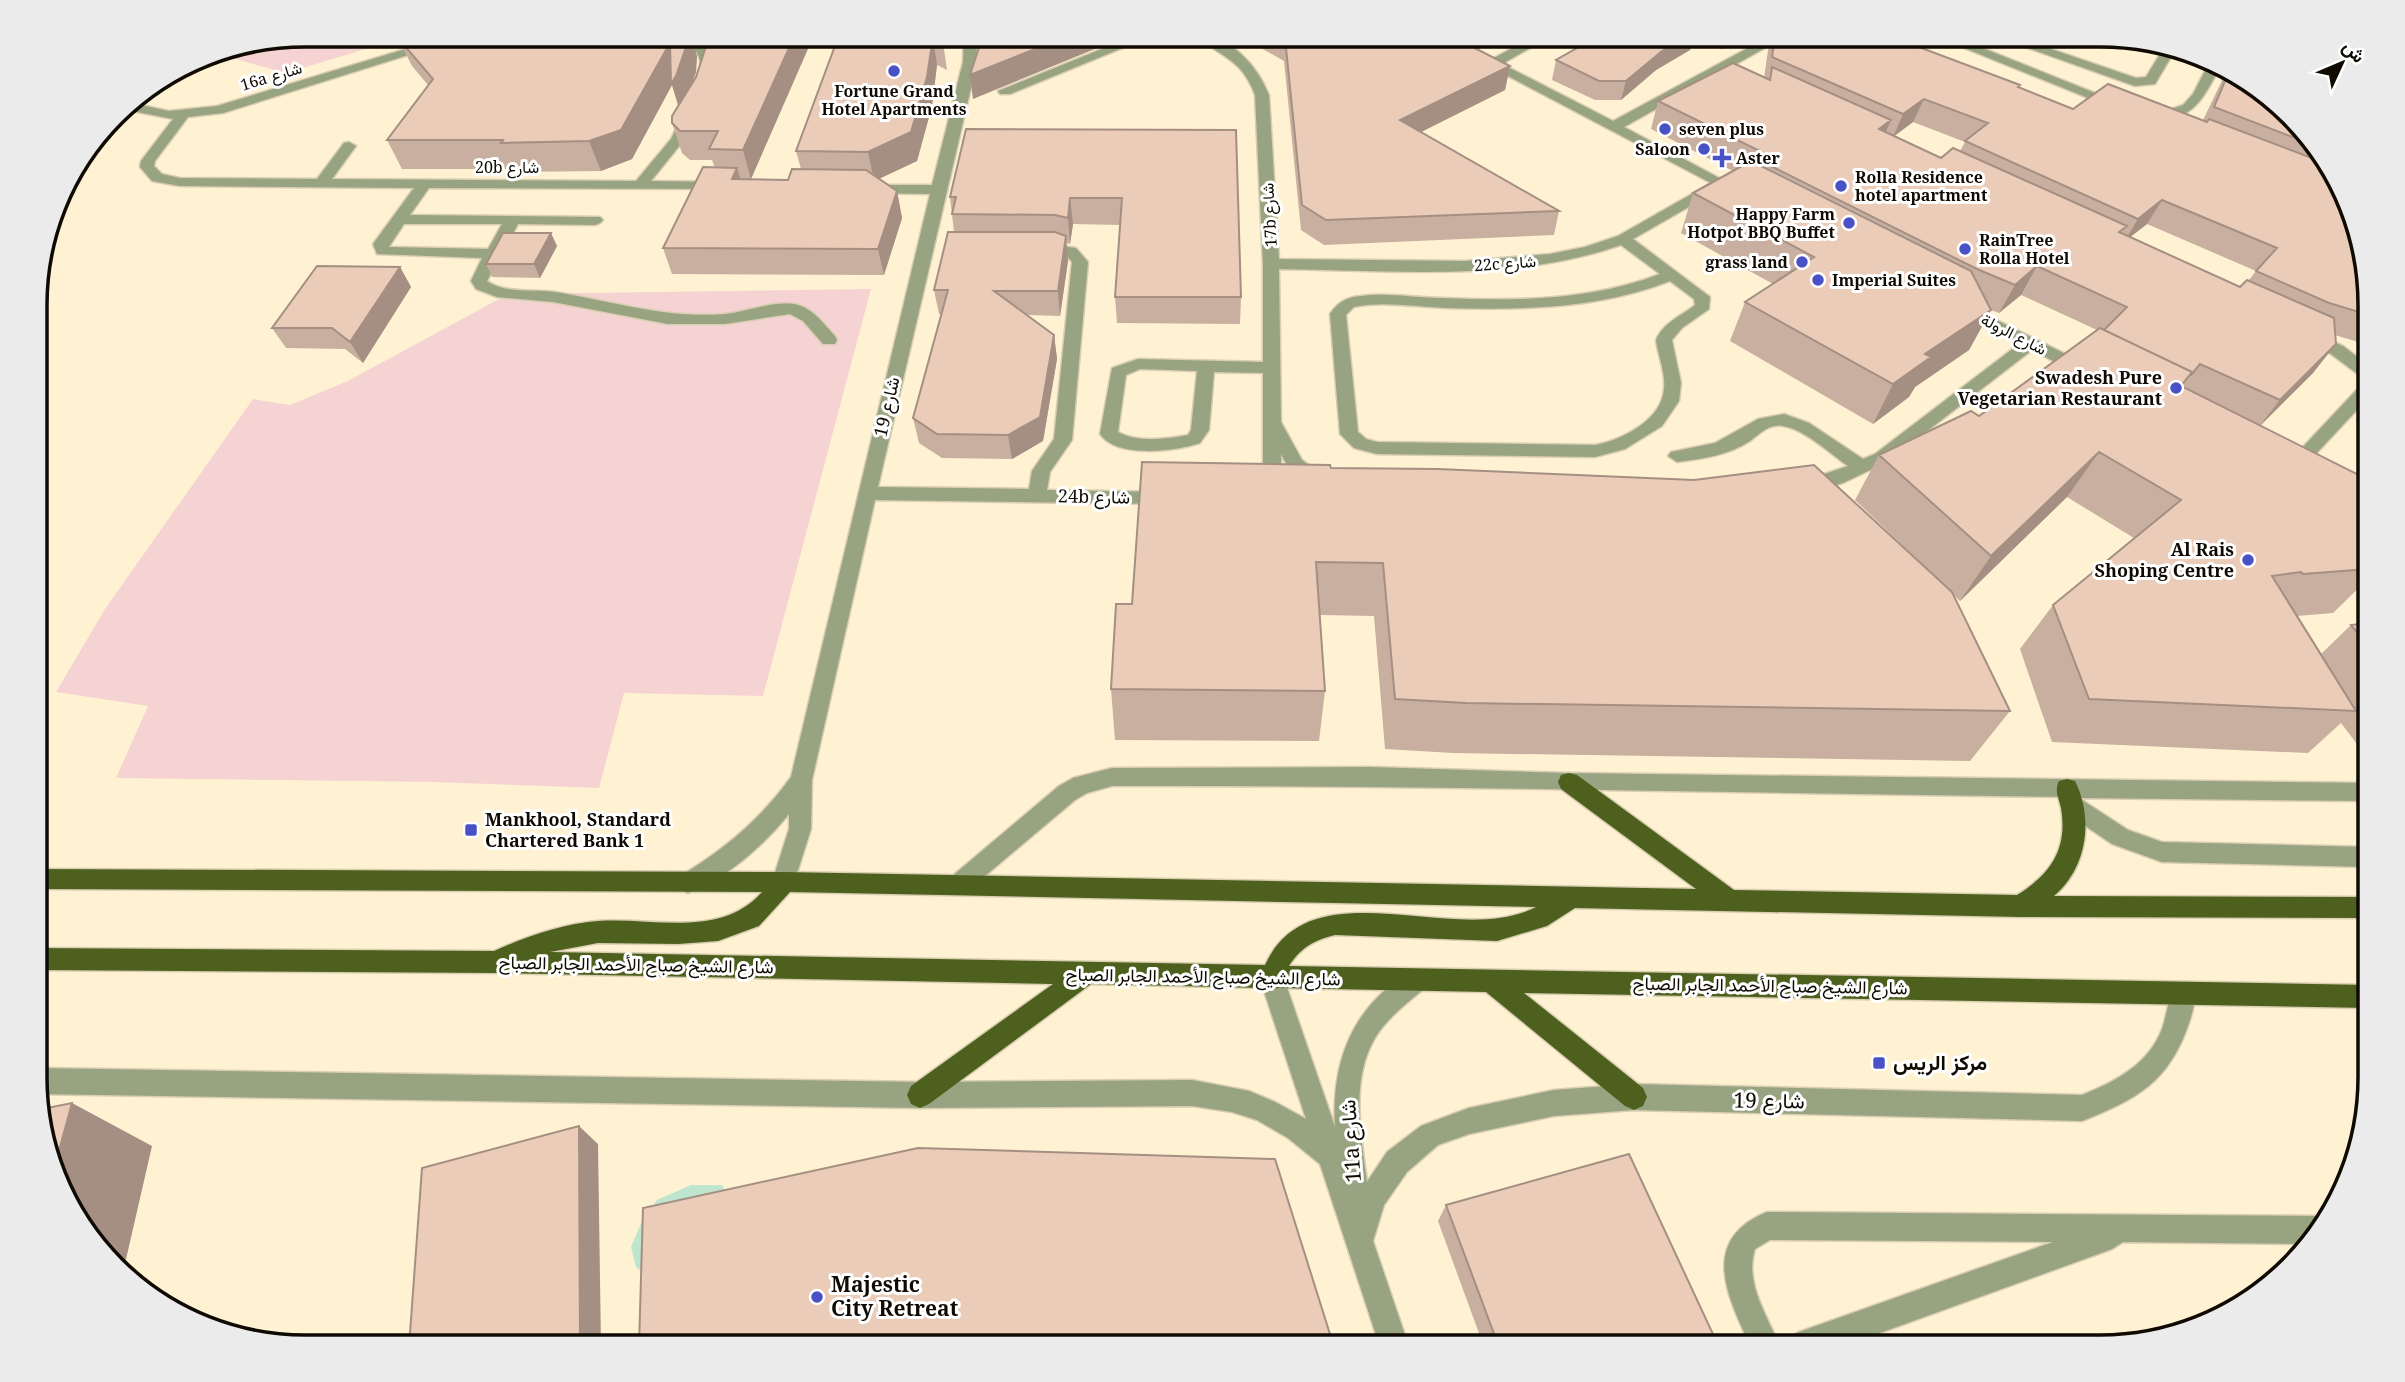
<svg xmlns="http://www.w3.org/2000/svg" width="2405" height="1382" font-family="'Noto Serif',Vazirmatn,serif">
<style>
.green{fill:#f6d3d3}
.water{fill:#bee5cd}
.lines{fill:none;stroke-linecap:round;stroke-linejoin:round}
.minor-casing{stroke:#d9cdb2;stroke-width:3}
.major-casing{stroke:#d9cdb2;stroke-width:3}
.minor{fill:#97a381;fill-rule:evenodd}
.major{fill:#4d601d;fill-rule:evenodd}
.wall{fill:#c9af9f;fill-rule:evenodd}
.shaded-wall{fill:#a48f82}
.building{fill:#eaccb9;stroke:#a48f82;stroke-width:2}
.poi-dot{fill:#4851c6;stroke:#fff;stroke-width:2.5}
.labels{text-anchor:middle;stroke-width:6;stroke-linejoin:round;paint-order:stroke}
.far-street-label{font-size:16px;fill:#0f0b03;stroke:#fff}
.far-poi-label{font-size:16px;font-weight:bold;fill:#0f0b03;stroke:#fff;text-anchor:start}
.poi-label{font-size:18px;font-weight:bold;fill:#0f0b03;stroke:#fff;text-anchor:end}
.street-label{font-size:18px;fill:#0f0b03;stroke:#fff}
.near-poi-label{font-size:21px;font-weight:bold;fill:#0f0b03;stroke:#fff;text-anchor:start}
.near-street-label{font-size:21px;fill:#0f0b03;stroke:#fff}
.rim{fill:none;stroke:#0f0b03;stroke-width:3.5}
</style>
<rect width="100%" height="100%" fill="#fff2d3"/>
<path class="green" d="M305 35H412L286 73 213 53Z
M871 289 763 696 624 693 599 788 433 782 116 778 148 706 56 692 105 609 253 399 290 405 348 381 508 294Z"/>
<path class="water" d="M691 1185H722L732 1202 652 1279 636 1267 631 1247 642 1221 657 1200Z"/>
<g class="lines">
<g class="minor-casing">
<path id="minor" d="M452 35H472L223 113 188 117 155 161 154 166 162 174 180 178 317 179 344 143 349 142 356 146 332 179 636 181 671 139 685 110H695L697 113 684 140 651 181 722 182 729 186 727 189 429 188 410 215 600 217 603 220 600 223 595 225 518 224 487 281C505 294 534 289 555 292 611 301 667 319 725 314 747 312 770 301 794 304 812 307 823 323 835 336L837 340 835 344H823L803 321 790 314 725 324H668L553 302 497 297 476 289 471 281 482 258 377 254 373 244 414 188 180 186 152 181 140 167 141 161 173 119 122 109 127 102 169 111 217 106ZM404 224H502L488 249 389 247Z
M683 35H697C710 48 720 62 711 81H701L699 78C705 57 695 50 683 35Z
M964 35H976L977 62 878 487 1029 489 1032 471 1054 439 1072 262 1066 255 1033 251 1030 248 1038 243 1076 248 1088 262 1072 440 1050 472 1047 490 1168 492 1175 493 1177 498 1175 503 1168 504 875 500 812 780 811 829 792 889 784 892 776 889 772 882 789 829V814C764 845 726 879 688 893L680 890 676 883 680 876C724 850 761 819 791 777L930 194 866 193 859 189 866 185H932L963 62Z
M1136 35H1154L1010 94H1000L998 91Z
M1197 35C1230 35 1257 65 1269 95L1279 259 1465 261 1550 254 1585 247 1618 236 1711 183 1430 35H1446L1492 59 1537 35H1553L1502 64 1613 121 1772 35H1788L1624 127 1749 194 1742 198 1720 189 1633 239 1710 297 1709 309 1682 328 1672 340 1681 383 1679 401 1662 426 1625 449 1595 457 1377 454 1354 448 1340 434 1330 314C1338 302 1347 297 1361 296 1387 292 1416 298 1442 298 1516 301 1590 301 1660 274L1621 245C1513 283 1392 270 1279 269L1281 422 1302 460 1327 479 1324 483C1306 489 1288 469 1281 454V490L1279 495H1265L1263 490V373L1214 372 1209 430 1200 443C1176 451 1117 459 1100 434L1112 368 1138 359 1263 362V264L1255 95C1241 57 1221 59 1197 35ZM1670 281 1694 299 1695 305C1680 317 1664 322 1656 340 1658 356 1666 373 1664 389 1662 420 1622 440 1595 445L1377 442 1366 439 1358 432 1346 315 1354 307C1383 301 1417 307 1446 308 1523 310 1598 309 1670 281ZM1140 369 1197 371 1191 430 1188 435C1167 439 1137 443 1118 432L1126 375Z
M1932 35H1950L2125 105 2123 108H2113Z
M1991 35H2010L2136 78 2146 77 2166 44 2177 47 2155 84 2135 86Z
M2210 61 2221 65C2204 97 2192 126 2149 117V111L2168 110 2183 105 2193 94Z
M1960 302 2090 366 2092 370 2090 374H2078L2032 350 1887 462 1843 483 1805 494 1798 493 1796 488 1798 483 1848 466C1829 453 1806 430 1783 426 1770 423 1759 434 1750 441 1729 455 1702 459 1677 462L1668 456 1671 452 1715 443 1758 419 1784 414 1809 423 1863 459 1875 454 2019 344 1954 310 1952 307Z
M2308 331 2343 346 2369 366V379L2363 378 2331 354 2302 340 2300 336Z
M2369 381V397L2298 473H2286L2283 469 2286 465 2363 383Z
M1370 767 1569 773 2369 783V801L2079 798 2128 830 2162 842 2369 847V867L2162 862 2112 844 2065 812 2062 805 2067 797C1749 793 1431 785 1112 786L1087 793 1075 800 966 892 958 895 950 892 946 885 950 878 1059 786 1073 778 1112 768Z
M1272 968 1281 971 1284 979 1335 1127C1332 1074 1345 1026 1385 990 1395 982 1404 973 1416 969L1425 972 1428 980 1425 988C1407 1003 1387 1018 1375 1038 1350 1080 1361 1136 1367 1182L1387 1152 1421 1126 1469 1108 1554 1090 1634 1084 2082 1095C2115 1082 2149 1064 2162 1029 2167 1015 2168 1000 2174 986L2183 982 2192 986C2197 997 2193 1011 2189 1023 2169 1082 2137 1099 2082 1121L1634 1110 1554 1116 1469 1134 1438 1145 1407 1172 1384 1205 1373 1241 1409 1347H1380L1320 1164 1288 1138 1257 1120 1232 1112 1192 1106 920 1108 37 1094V1068L920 1082 1192 1080 1249 1091 1275 1102 1306 1119 1260 979 1263 971Z
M1767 1212 2320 1216 2328 1220 2310 1244 2123 1242 2112 1249 1841 1347H1785L1789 1337 1799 1332 2053 1242 1770 1240 1755 1249C1744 1284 1768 1316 1780 1347H1751C1727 1296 1699 1240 1767 1212Z"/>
</g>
<g class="major-casing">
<path id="major" d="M1569 773 1577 775 1734 890 2017 895C2051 874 2068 849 2061 808 2059 798 2054 791 2059 781L2067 779 2075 781C2094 819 2087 868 2054 896L2369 897V918L2020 917 1575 908 1547 926 1497 941 1335 935C1315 940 1301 947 1289 966L2369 985V1008L1524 993 1643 1088 1647 1097 1643 1106 1634 1110 1625 1106 1486 992 1278 988 1272 990 1265 988 1091 984 929 1104 920 1108 911 1104 907 1095 911 1086 1053 984 495 973 37 970V948L494 951C527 936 562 924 598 921 653 917 721 939 762 892L37 889V869L784 872 1696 889 1561 789 1558 782 1561 775ZM790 892 1536 907C1457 949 1311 864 1265 965L550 952 598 943 678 944 718 941 759 926Z"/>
</g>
<use href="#minor" class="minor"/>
<use href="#major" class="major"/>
</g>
<path class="wall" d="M699 35H814L751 179 788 180 801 169 796 151 839 35H942L947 70 937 65 932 106 917 161 879 179 897 191 902 218 884 275 672 274 663 248 715 168 712 160H690L682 153 672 123 678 106 672 85 632 159 601 171 514 172 513 169H402L387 140 428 85 412 66 398 38 697 56 696 72 692 82 696 77 707 43Z
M1238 35H1507L1479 49 1467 43V45L1510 66 1505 90 1421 132 1559 211 1554 235 1324 245 1301 230 1284 61Z
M1600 35H1749L1722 49 1694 37 1690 50 1656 70 1621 100H1595L1552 80 1556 60Z
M1773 35H1912L1903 41 2073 109 2203 120 2228 68 2235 71 2291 114 2334 170 2369 287V341L2358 342 2335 335 2313 373 2260 425 2369 480V578L2333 613 2297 616 2321 654 2351 625 2369 623V760L2341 723 2308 753 2052 742 2020 649 2053 605 2134 538 2067 497 1960 601 1953 594 2010 711 1970 761 1453 753 1385 749 1374 616 1320 615 1325 691 1319 741 1115 740 1111 689 1132 604 1331 468 1920 562 1855 500 1879 455 1979 416 2097 330 2021 295 1999 313 1991 310 1969 350 1915 387 1909 397 1873 424 1730 341 1745 302 1773 284 1681 233 1693 193 1733 171 1651 129 1658 101 1764 78 1768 50ZM1913 122 1965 142 1960 151 1941 158 1894 136ZM2147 224 2256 271 2249 280 2240 287 2130 237Z
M1236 130 1241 297 1240 324 1117 323 1115 297 1120 225 1073 224 1070 244 1066 243 1068 261 1060 316 1028 315 1054 335 1057 359 1043 441 1012 459 942 458 919 443 913 418 941 314H939L934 290 954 232 950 197Z
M557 246 540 278 492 277 486 264Z
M400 267 411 287 363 363 345 349 286 348 272 328Z
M1446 1205 1719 1347H1484L1438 1221Z"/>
<path class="shaded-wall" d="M688 35H691L697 56 696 72 685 105 681 113 672 85 632 159 601 171 589 141 670 43Z
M795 35H814L751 179 743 150Z
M1070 35H1129L973 99 970 75Z
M1465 35H1469L1465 56 1457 39Z
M1481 35H1507L1479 49Z
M1689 35H1695L1690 50 1656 70 1621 100 1626 81 1662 51Z
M1727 35H1749L1722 49Z
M1884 35H1912L1875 57Z
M933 37 937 65 932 106 917 161 874 181 868 152Z
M1510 66 1505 90 1397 144 1400 120Z
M1924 99 1913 122 1893 137 1903 114Z
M1891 120 1879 148V129Z
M737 168 745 194 732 179Z
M897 191 902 218 884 275 878 249Z
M1070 198 1073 224 1070 244 1068 218Z
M2162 200 2147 224 2124 242 2138 219Z
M551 233 557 246 540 278 534 264Z
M1066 236 1068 261 1060 316 1058 291Z
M2037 266 2021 295 1999 313 2015 285Z
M400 267 411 287 363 363 350 342Z
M1991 310 1969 350 1915 387 1909 397 1873 424 1893 384 1925 354Z
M1054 335 1057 359 1043 441 1012 459 1008 435Z
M2336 344 2313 373 2257 429 2280 400Z
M2099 452 2067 497 1960 601 1991 556Z
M72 1103 152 1146 124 1268 80 1227 56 1162Z
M579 1126 598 1144 601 1347H580Z"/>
<path class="building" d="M407 35H688L687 44 676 76 671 84 670 43 621 130 589 141 501 143 503 140H387L433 79 398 38Z
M707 35H795L743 150 709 149 718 131H680L672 123V116L696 77 707 43Z
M839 35H942L943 42 933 37 927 77 911 132 868 152 796 151Z
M983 35H1070L970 75Z
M1280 35H1465L1457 39 1510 66 1400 120 1559 211 1326 220 1302 205 1285 38Z
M1600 35H1689L1662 51 1626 81H1599L1556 60Z
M1775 35H1887L2020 85 2018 87 2073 109 2108 84 2207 122 2209 119 2330 165 2334 170 2369 287V315L2329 303 2256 271 2277 248 2162 200 2138 219 1965 141 1988 123 1924 99 1903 114 1772 57Z
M1733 63 1770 80 1772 67 1891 120 1879 129 1941 158 1953 148 2127 226 2119 232 2240 287 2247 280 2334 318 2336 344 2280 400 2200 364 2191 375H2190L2192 372 2104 330 2127 307 2037 266 2015 285 1977 269 1763 162 1772 157 1658 101Z
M2230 69 2235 71 2291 114 2316 146 2214 107Z
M966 129 1236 130 1241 297H1115L1122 198H1070L1068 218 1055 215 952 214 956 197H950Z
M1751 161 1971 271 1991 310 1925 354 1931 357 1893 384 1745 302 1814 257 1693 193Z
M703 167 737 168 732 179 788 180 792 169 866 170 897 191 878 249 663 248Z
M948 232H1055L1066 236 1058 291H994L1054 335 1040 417 1008 435 937 434 913 418 948 290H934Z
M503 233H551L534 264H486Z
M317 266 400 267 350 342 332 328H272Z
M2100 328 2192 372 2181 386 2369 480V569L2303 574 2301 572 2272 576 2356 711 2089 699 2053 605 2181 500 2099 452 1991 556 1879 455 1971 411 1979 416Z
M1142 462 1330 465 1331 468 1438 469 1694 480 1814 465 1952 592 2010 711 1466 703 1395 699 1383 563 1316 562 1325 691 1111 689 1116 604H1132Z
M2369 623V647L2351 625Z
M72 1103 56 1162 37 1110Z
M579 1126 580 1347H409L422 1168Z
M918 1148 1275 1159 1334 1347H639L643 1208Z
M1629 1154 1719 1347H1499L1446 1205Z"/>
<g class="poi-dot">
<circle cx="894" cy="71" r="7"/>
<circle cx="1665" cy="129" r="7"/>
<circle cx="1704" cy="149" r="7"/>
<path d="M1718.5 147.5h7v7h7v7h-7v7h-7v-7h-7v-7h7z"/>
<circle cx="1841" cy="186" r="7"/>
<circle cx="1849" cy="223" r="7"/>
<circle cx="1965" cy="249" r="7"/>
<circle cx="1802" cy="262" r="7"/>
<circle cx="1818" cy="280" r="7"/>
<circle cx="2176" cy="388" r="7"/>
<circle cx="2248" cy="560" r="7"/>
<rect x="464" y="823" width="14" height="14" rx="3.5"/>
<rect x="1872" y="1056" width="14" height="14" rx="3.5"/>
<circle cx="817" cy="1297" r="7"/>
</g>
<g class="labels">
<g class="far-street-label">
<text transform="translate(271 76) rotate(-17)" y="6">16a شارع</text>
<text x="507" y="173">20b شارع</text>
<text transform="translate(1269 215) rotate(-93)" y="6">17b شارع</text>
<text transform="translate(1505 263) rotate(-4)" y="6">22c شارع</text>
<text transform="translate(2014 334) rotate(27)" y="6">شارع الرولة</text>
</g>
<g class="far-poi-label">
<text x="894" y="97" text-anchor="middle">Fortune Grand<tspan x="894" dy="18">Hotel Apartments</tspan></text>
<text x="1679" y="135">seven plus</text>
<text x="1690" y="155" text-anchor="end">Saloon</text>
<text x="1736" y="164">Aster</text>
<text x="1855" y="183">Rolla Residence<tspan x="1855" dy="18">hotel apartment</tspan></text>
<text x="1835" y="220" text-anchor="end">Happy Farm<tspan x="1835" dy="18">Hotpot BBQ Buffet</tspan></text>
<text x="1979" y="246">RainTree<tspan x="1979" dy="18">Rolla Hotel</tspan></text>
<text x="1788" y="268" text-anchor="end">grass land</text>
<text x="1832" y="286">Imperial Suites</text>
</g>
<g class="poi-label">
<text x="2162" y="384">Swadesh Pure<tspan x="2162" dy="21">Vegetarian Restaurant</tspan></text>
<text x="2234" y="556">Al Rais<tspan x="2234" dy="21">Shoping Centre</tspan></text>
<text x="485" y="826" text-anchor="start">Mankhool, Standard<tspan x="485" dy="21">Chartered Bank 1</tspan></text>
</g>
<g class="street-label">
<text transform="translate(887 407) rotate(-77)" y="6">شارع 19</text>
<text transform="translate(1094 497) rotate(1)" y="6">24b شارع</text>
<text transform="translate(636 965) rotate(1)" y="6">شارع الشيخ صباح الأحمد الجابر الصباح</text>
<text transform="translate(1203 977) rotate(1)" y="6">شارع الشيخ صباح الأحمد الجابر الصباح</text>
<text transform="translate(1770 986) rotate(1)" y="6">شارع الشيخ صباح الأحمد الجابر الصباح</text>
</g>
<g class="near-poi-label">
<text x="1893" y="1070">مركز الريس</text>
<text x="831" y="1292">Majestic<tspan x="831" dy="24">City Retreat</tspan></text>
</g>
<g class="near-street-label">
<text transform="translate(1769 1101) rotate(1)" y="7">شارع 19</text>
<text transform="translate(1351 1141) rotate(-94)" y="7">11a شارع</text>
</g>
</g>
<path d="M0 0H2405V1382H0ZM305 47H2100A258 258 0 0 1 2358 305V1077A258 258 0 0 1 2100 1335H305A258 258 0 0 1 47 1077V305A258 258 0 0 1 305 47Z" fill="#ecebeb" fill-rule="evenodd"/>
<path class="rim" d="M305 47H2100A258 258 0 0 1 2358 305V1077A258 258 0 0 1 2100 1335H305A258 258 0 0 1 47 1077V305A258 258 0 0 1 305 47Z"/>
<g transform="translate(2342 63) rotate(46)" stroke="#ffffff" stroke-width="5" paint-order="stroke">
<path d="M0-5L12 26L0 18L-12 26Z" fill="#0f0b03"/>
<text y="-10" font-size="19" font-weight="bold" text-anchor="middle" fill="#0f0b03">ش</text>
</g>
</svg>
